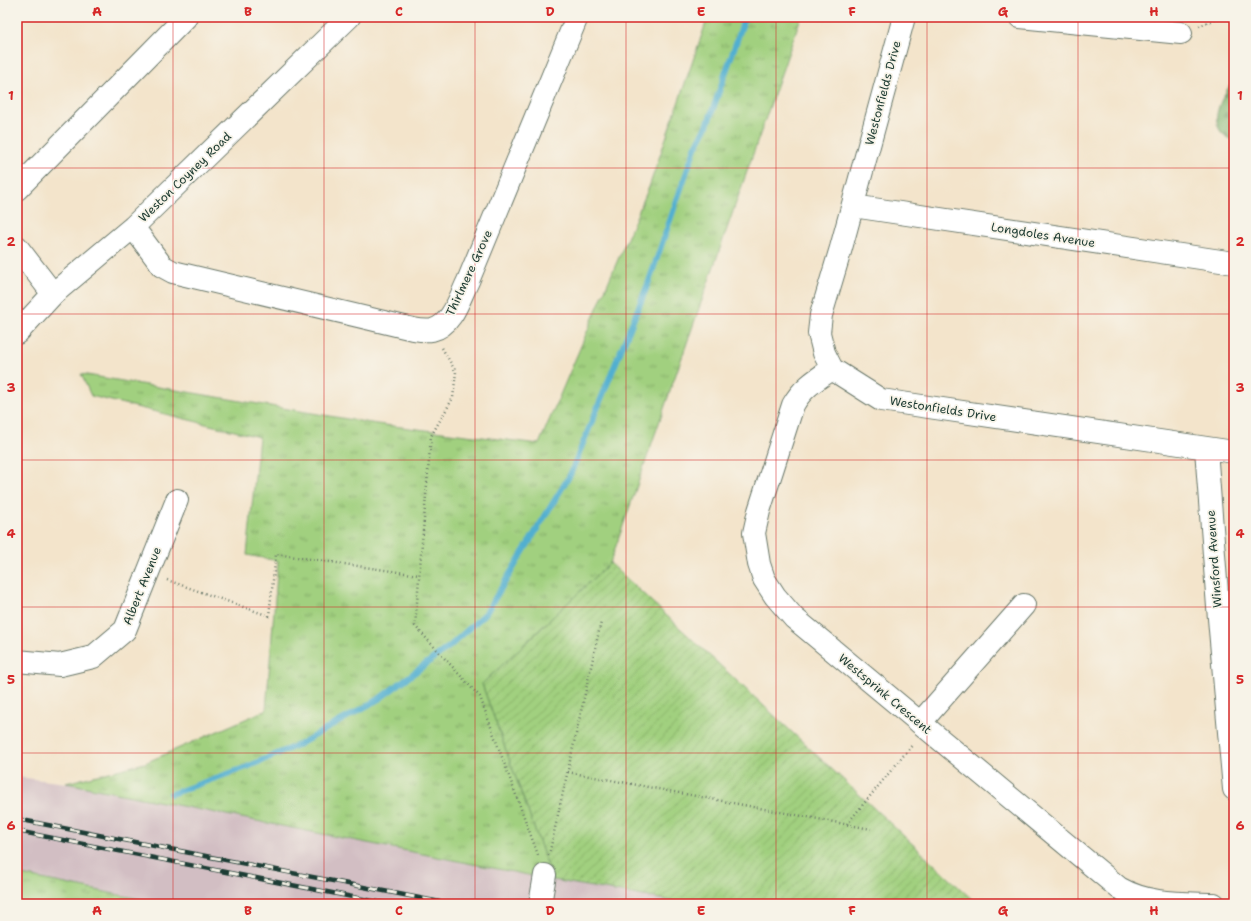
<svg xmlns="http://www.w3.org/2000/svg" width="1251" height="921" font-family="'Shantell Sans',sans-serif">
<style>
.industrial{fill:#d2bec3}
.forest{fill:url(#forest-firs);stroke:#507851}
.park{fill:url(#park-tufts);stroke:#60865a}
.garden{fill:url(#garden-furrows);stroke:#60865a}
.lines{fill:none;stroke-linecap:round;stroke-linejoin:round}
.stream{stroke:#51afd0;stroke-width:6}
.minor-casing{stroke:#697769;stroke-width:24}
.path{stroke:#697769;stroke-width:2.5;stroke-dasharray:1 3;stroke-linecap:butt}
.minor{stroke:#fff;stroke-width:22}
.rail-casing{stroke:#1f3d34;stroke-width:4.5}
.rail{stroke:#f7f3e8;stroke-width:3;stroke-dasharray:9;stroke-linecap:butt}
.grid{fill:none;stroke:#d62828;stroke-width:1;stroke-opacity:0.55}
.labels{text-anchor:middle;stroke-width:3.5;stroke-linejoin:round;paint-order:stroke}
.street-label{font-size:12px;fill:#1f3d34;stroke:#f7f3e8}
.neatline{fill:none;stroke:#d62828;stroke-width:1.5}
.grid-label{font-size:13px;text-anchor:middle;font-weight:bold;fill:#d62828}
</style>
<defs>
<pattern id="forest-firs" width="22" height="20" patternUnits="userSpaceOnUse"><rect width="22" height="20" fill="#80b26e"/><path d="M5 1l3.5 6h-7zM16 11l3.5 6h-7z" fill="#68925b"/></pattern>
<pattern id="park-tufts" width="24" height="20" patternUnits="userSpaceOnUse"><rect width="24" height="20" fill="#a1d07f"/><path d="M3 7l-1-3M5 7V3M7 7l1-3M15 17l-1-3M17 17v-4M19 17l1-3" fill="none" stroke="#83aa69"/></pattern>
<pattern id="garden-furrows" width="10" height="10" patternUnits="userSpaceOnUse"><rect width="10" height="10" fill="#a1d07f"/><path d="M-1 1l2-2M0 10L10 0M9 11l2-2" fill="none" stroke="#83aa69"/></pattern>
</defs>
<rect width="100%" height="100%" fill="#f7f3e8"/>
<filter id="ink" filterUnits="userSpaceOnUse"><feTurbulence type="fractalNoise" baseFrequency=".025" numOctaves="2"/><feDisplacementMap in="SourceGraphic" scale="8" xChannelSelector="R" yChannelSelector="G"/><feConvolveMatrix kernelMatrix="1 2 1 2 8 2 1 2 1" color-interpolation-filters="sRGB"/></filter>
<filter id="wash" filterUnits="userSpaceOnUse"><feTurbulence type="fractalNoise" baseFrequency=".012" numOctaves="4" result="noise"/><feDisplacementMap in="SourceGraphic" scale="16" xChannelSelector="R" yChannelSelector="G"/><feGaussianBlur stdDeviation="0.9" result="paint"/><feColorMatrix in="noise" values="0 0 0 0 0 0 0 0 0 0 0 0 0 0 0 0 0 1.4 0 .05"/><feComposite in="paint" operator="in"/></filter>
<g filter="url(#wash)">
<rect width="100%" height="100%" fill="#f3e4cb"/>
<path class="industrial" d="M17 777 66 783 535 877 689 904H154L17 874Z"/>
<path class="forest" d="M1234 79V141C1231 139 1226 137 1223 134 1207 118 1225 93 1234 79Z"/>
<path class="park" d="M708 17H801L610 563 482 684 553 880 66 783 145 763 266 710 278 561 247 555 259 437 91 396 81 374 377 424 539 444 649 187Z
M17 874 149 901 154 904H17Z"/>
<path class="garden" d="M610 563 977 904H689L553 880 482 684Z"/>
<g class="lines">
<path class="stream" d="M171 794 247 767 300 744 379 699 450 646 486 613 570 475 648 284 695 148 707 126 745 17"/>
</g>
</g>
<g filter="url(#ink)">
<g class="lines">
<g class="minor-casing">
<path id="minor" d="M904 17 841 248 821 315 819 333 824 353 832 369 881 400 1234 452
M1020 17 1181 33
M17 189 186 17
M853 206 1234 263
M133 227 162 266 173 272 413 329C419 330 426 331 432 330 452 326 460 297 468 281L577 17
M17 247 53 294
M17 333 53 294 133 227 349 17
M832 369C817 379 802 388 793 405L759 511 754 533 759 564 764 579 775 596 794 618 1119 888C1149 905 1181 903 1214 904
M1206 449 1218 607 1234 789
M17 661 60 665 93 657 125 630 177 500
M920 723 1024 605
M540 904 545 875"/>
</g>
<path class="path" d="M1199 26 1221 17
M442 348 456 372 453 398 431 436 415 626 480 697 538 855
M167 580 269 616 276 554 419 575
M568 772 871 829
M847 824 913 744
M549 855 601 622"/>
<use href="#minor" class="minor"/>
<g class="rail-casing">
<path id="rail" d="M17 819 450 904
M17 831 388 904"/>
</g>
<use href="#rail" class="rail"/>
</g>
</g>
<path class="grid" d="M173 17V904M324 17V904M475 17V904M626 17V904M776 17V904M927 17V904M1078 17V904M17 168H1234M17 314H1234M17 460H1234M17 607H1234M17 753H1234"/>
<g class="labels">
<g class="street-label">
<text transform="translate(883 93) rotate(-75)" y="4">Westonfields Drive</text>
<text transform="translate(185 177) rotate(-44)" y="4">Weston Coyney Road</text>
<text transform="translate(1043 235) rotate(9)" y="4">Longdoles Avenue</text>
<text transform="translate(469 273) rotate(-65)" y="4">Thirlmere Grove</text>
<text transform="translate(943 409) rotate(9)" y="4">Westonfields Drive</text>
<text transform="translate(1214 559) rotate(-94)" y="4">Winsford Avenue</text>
<text transform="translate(142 586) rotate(-68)" y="4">Albert Avenue</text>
<text transform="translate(885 694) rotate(40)" y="4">Westsprink Crescent</text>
</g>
</g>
<rect width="1251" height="921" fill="none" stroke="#f7f3e8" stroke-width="44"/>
<rect x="22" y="22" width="1207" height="877" class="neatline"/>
<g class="grid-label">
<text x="97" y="16">A</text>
<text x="248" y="16">B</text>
<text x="399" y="16">C</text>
<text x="550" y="16">D</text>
<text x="701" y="16">E</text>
<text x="852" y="16">F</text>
<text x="1003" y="16">G</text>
<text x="1154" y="16">H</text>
<text x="11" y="100">1</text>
<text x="1240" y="100">1</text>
<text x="11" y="246">2</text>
<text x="1240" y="246">2</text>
<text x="11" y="392">3</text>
<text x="1240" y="392">3</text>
<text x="11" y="538">4</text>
<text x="1240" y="538">4</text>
<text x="11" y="684">5</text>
<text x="1240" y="684">5</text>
<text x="11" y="830">6</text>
<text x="1240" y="830">6</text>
<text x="97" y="915">A</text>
<text x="248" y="915">B</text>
<text x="399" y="915">C</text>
<text x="550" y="915">D</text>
<text x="701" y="915">E</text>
<text x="852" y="915">F</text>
<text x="1003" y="915">G</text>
<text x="1154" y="915">H</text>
</g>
</svg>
